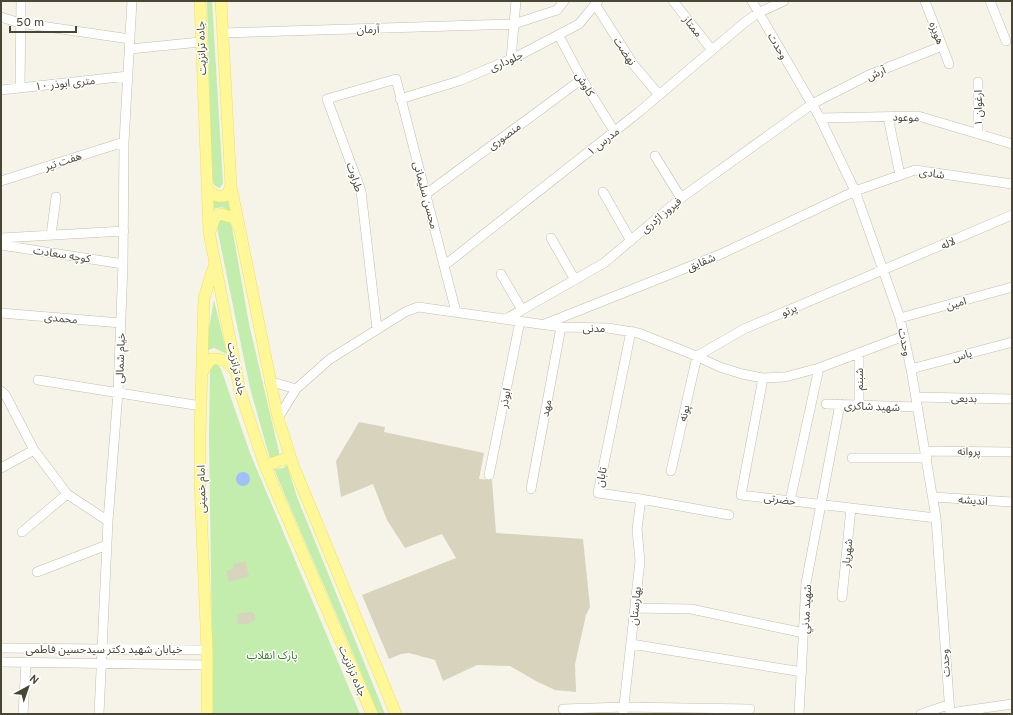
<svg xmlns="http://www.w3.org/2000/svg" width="1013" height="715" font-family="Overpass,'Noto Sans Arabic',sans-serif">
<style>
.green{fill:#c3edad}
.water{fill:#9fc1f7}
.building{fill:#d8d3bc}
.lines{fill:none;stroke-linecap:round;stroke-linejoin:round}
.minor-casing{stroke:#c2bfaa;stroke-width:10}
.major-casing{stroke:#efe25c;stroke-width:12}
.minor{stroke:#fff;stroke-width:9}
.major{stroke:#fff798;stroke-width:11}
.labels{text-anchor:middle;stroke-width:3;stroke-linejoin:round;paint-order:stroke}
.street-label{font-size:11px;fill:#4a4636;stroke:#fff}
.park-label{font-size:11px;fill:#338222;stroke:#fff}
</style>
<rect width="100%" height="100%" fill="#f6f4e8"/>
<path class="green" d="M207 1H212L223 183 220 188 215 186 212 180Z
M229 196 231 212 222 207 213 209V199Z
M219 218 230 222 232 227 249 324 279 452V456L270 459 250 388 218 233 217 223Z
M214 300 227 354 214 348 205 351Z
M214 364 218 365 221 369 250 453 360 714H213L209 436 210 369Z
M287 465 297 497 385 714H378C345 631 308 551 274 469L283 468Z"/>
<path class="water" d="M236 479a7 7 0 1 1 14 0a7 7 0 1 1-14 0Z"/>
<path class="building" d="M359 422 385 427 384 432 484 453 479 479 492 480 496 533 583 539 590 607 586 615 575 664 576 692 555 690 536 681 510 666 477 665 443 681 435 660 409 653 401 654 389 659 362 595 456 558 442 534 405 548 387 520 373 484 341 497 336 461Z
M245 561 249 576 229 582 226 571 234 568 233 564Z
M250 612 254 613 256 619 248 624H238L237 616 241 613Z"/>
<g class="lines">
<g class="minor-casing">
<path id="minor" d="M673 1 712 50
M752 1 820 118 855 191 900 318 911 369 936 518 950 714
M925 1 949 64
M990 1 1006 41
M595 4 633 64 659 95
M1 17 20 23 130 39
M223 33 514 24 557 10 564 1
M559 36 582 79 614 131
M130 49 200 42
M511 59 516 1
M20 87 21 1
M1 90 128 76
M400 99 459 81 518 56 579 24 598 1
M888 117 900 175
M820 118 918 116 1012 144
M978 134V82
M655 156 681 198
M1 181 124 142
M603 192 631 241
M426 194 582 79
M51 235 56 197
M1 238 124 231
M551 238 575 280
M1 245 123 264
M445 265 639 112 744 23 758 13 784 1
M501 274 522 310
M1 313 121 323
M900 318 1012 287
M506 319 604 263 681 198 812 104 869 75 942 46
M545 324 721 254 855 191 915 170 1012 184
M377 329 361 191 327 99 396 79 456 312
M631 331 598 493 641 499 729 515
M911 369 1012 342
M763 378 741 495 936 518
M38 380 201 406
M269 381 296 389
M1 391 6 396 34 450 67 494 108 521
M916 397 1012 399
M826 404 917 407
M859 405V353
M278 418 296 389 330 359 405 312 418 307 561 327 608 328 638 333 689 353 720 367 742 374 763 378 785 377 819 368 904 336
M925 451 1012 452
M852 458H927
M1 468 34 450
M671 471 697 356 744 329 1012 215
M489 475 520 321
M531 489 561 327
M933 497 1012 502
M790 501 819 368
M22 532 67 494
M37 572 107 545
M842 597 851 508
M635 608 691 609 804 633
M631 644 802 672
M1 648 207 650
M1 662 207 665
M563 709 624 707 750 709
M950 713 1012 704
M23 714 26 663
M99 714 108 521 118 392 123 264 124 142 132 1
M623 714 640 561 637 529 641 499
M799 714 806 583 840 404
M921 714 948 705"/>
</g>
<g class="major-casing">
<path id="major" d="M200 1 209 232 240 391 265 466 372 714
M221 1 231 186 278 418 293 465 396 714
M208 191C215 195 219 198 227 195L231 186
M211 229 215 217 221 214 234 218 238 225
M203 371 211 359C223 357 228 363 236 371
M265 466 290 457
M207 714V650L200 484V434L204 298 214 266"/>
</g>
<use href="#minor" class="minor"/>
<use href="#major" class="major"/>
</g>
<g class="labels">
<g class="street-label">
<text transform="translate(693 26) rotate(52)" y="4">ممتاز</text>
<text transform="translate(368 29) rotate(-2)" y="4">آرمان</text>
<text transform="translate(937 33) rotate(69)" y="4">هویزه</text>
<text transform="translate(778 46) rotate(60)" y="4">وحدت</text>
<text transform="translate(201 48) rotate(-92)" y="4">جاده ترانزیت</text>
<text transform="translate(625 51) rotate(57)" y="4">نهضت</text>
<text transform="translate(506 61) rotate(-24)" y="4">جلوداری</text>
<text transform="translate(876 73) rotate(-23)" y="4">آرش</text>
<text transform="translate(65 83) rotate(-6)" y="4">۱۰ متری ابوذر</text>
<text transform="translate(585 84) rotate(59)" y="4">کاوش</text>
<text transform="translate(978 108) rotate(-90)" y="4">ارغوان ۱</text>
<text transform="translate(906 117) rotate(2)" y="4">موعود</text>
<text transform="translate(504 136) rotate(-36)" y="4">منصوری</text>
<text transform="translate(603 141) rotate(-38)" y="4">مدرس ۱</text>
<text transform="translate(63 161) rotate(-18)" y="4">هفت تير</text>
<text transform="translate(932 173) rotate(8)" y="4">شادی</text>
<text transform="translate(355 177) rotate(72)" y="4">طراوت</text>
<text transform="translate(426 195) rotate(75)" y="4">محسن سلیمانی</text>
<text transform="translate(661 215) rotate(-40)" y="4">فیروز اژدری</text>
<text transform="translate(948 243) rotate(-23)" y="4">لاله</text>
<text transform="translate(62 254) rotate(9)" y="4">کوچه سعادت</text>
<text transform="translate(701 262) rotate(-22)" y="4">شقایق</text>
<text transform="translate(956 303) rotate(-16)" y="4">امین</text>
<text transform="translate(789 310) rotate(-23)" y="4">پرتو</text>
<text transform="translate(61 318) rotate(5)" y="4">محمدی</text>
<text transform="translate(594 328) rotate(1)" y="4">مدنی</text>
<text transform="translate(905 342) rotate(78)" y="4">وحدت</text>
<text transform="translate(962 355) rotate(-15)" y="4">یاس</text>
<text transform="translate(120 358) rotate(-88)" y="4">خیام شمالی</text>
<text transform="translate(237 369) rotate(78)" y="4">جاده ترانزیت</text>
<text transform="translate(859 379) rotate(-90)" y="4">شبنم</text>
<text transform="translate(505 398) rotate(-79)" y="4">ابوذر</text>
<text transform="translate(964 398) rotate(1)" y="4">بدیعی</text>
<text transform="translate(872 406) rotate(2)" y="4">شهید شاکری</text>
<text transform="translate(546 408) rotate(-79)" y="4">مهد</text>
<text transform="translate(684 413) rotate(-77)" y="4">پونه</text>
<text transform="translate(969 451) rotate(1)" y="4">پروانه</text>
<text transform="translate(601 477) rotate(-79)" y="4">تابان</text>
<text transform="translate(201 489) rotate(-91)" y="4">امام خمینی</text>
<text transform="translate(780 499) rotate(7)" y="4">حضرتی</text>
<text transform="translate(973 500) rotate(4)" y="4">اندیشه</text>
<text transform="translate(847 553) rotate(-84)" y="4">شهریار</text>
<text transform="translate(635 606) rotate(-84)" y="4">بهارستان</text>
<text transform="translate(806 609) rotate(-87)" y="4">شهيد مدني</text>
<text x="104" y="653">خیابان شهید دکتر سیدحسین فاطمی</text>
<text transform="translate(945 663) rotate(-93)" y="4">وحدت</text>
<text transform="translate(353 671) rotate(67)" y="4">جاده ترانزیت</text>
</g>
<g class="park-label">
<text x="272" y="659">پارک انقلاب</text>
</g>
</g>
<rect width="1013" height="715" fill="none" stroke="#4a4636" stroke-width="4"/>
<g transform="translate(28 687) rotate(40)" stroke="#ffffff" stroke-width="3" paint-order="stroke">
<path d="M0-3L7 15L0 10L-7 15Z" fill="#4a4636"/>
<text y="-6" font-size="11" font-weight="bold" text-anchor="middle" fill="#4a4636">N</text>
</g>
<path d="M10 26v6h66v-6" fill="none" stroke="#4a4636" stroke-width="2"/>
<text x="16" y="26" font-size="12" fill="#4a4636" stroke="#ffffff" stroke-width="3" paint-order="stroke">50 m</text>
</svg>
